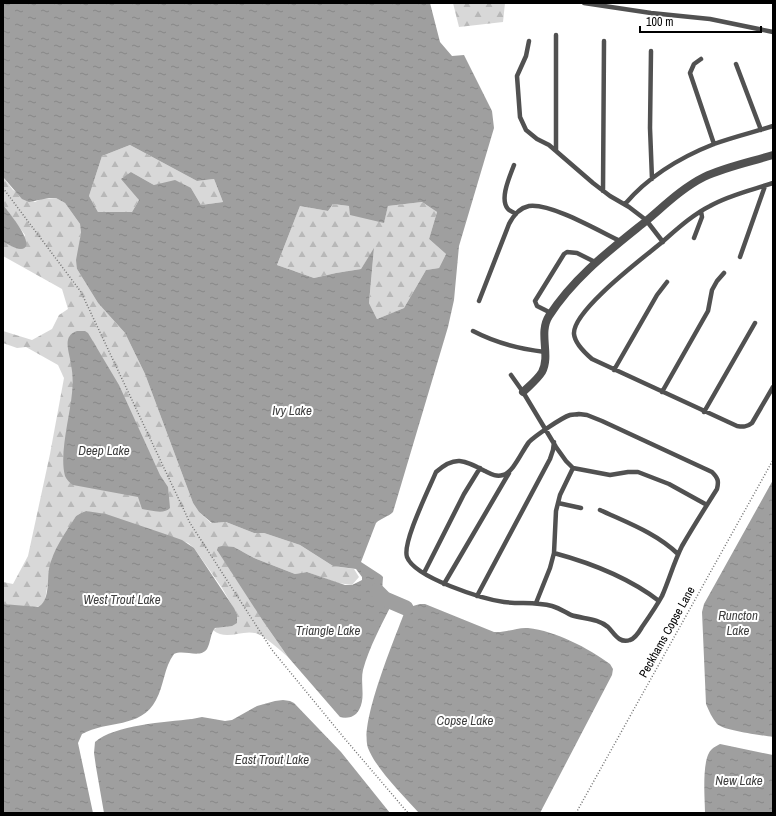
<svg xmlns="http://www.w3.org/2000/svg" width="776" height="816" font-family="'Archivo Narrow',sans-serif">
<style>
.forest{fill:url(#forest-firs)}
.water{fill:url(#water-ripples);fill-rule:evenodd}
.lines{fill:none;stroke-linecap:round;stroke-linejoin:round}
.river{stroke:#9f9f9f;stroke-width:15}
.path{stroke:#737373;stroke-width:1.5;stroke-dasharray:1 2;stroke-linecap:butt}
.service{stroke:#515151;stroke-width:4.5}
.minor{stroke:#515151;stroke-width:8}
.labels{text-anchor:middle;stroke-width:4;stroke-linejoin:round;paint-order:stroke}
.street-label{font-size:12px;fill:#000;stroke:#fff}
.water-label{font-size:13px;font-style:italic;fill:#404040;stroke:#fff}
</style>
<defs>
<pattern id="forest-firs" width="22" height="20" patternUnits="userSpaceOnUse"><rect width="22" height="20" fill="#d8d8d8"/><path d="M5 1l3.5 6h-7zM16 11l3.5 6h-7z" fill="#b8b8b8"/></pattern>
<pattern id="water-ripples" width="26" height="14" patternUnits="userSpaceOnUse"><rect width="26" height="14" fill="#9f9f9f"/><path d="M2 4q2-2 4 0t4 0M15 11q2-2 4 0t4 0" fill="none" stroke="#878787"/></pattern>
</defs>
<rect width="100%" height="100%" fill="#fff"/>
<path class="forest" d="M453 3H505L503 22 459 27Z
M130 145 197 181 214 179 223 202 201 205 191 188 154 185 131 172 139 200 132 212H98L89 196 102 156Z
M3 177 13 190 35 202 41 199 56 198 65 203 80 224 81 233 77 269 98 303 125 333 145 374 193 503 199 512 211 523 226 522 254 533H264L300 545 333 566 354 569 359 577 352 585 338 583 307 572 295 574 254 558 234 547 265 624 288 657C280 650 267 638 258 634 243 628 227 642 213 630L218 627H227L237 614 222 588 194 548 188 543 86 511 81 513 76 516 52 558 45 600C44 601 43 604 42 605 36 610 11 605 3 604V582L13 584 28 556 50 454 64 378 58 365 26 347 17 348 3 343V331L32 340 52 329 59 315 68 309 62 289 3 256V242L19 249 25 235 3 205Z
M422 202 437 212 429 239 446 254 439 268 426 270 404 308 377 319 369 303 374 249 361 269 336 273 314 278 277 265 300 206 328 211 333 204 349 206 384 222 388 206Z"/>
<path class="water" d="M3 3H430L440 42 452 56 464 55 492 111 494 128 459 246 454 300 448 327 393 512C388 517 381 518 376 523L361 562 381 575 383 577 382 591 392 599 393 602C382 623 369 648 363 670 360 683 366 698 359 710 355 717 348 719 340 717L288 657 265 624 217 550 218 547 222 546 234 547 254 558 295 574 307 572 345 585H352L362 580V577L356 569 333 566 300 545 264 533H254L226 522 212 523 199 512 193 503 145 374 125 333 98 303 77 269 76 260 81 233 80 224 65 203 56 198H49L29 202 22 199 3 177ZM130 145 197 181 214 179 223 202 201 205 191 188 175 180 154 185 131 172 121 179 139 200 132 212H98L89 196 102 156ZM422 202 437 212 429 239 446 254 439 268 426 270 404 308 377 319 369 303 374 248 361 269 336 273 314 278 277 265 300 206 328 211 333 204 349 206 350 215 384 223 388 206Z
M3 205C7 210 39 248 21 249 15 249 8 244 3 242Z
M77 331H85L88 333 119 385 160 475 168 487 170 508C164 515 150 510 142 509L138 497 73 485C69 482 67 480 65 476 59 454 70 416 72 393 73 384 73 374 71 365 70 353 61 336 77 331Z
M773 480V737C761 735 725 731 717 724 712 718 709 711 706 704L702 612 704 604Z
M86 511 106 514 165 534 182 540 194 548 234 608 237 614V623L232 626 215 628C210 634 211 642 207 649 200 659 184 649 174 654 164 667 164 686 156 700 141 729 107 720 82 734L78 743 93 813H3V604L38 607C50 601 47 581 49 569 52 551 66 532 76 516L81 513Z
M420 604H425L494 632C506 633 517 627 528 628 556 631 588 648 610 664L613 669 612 675 540 813H419C404 796 376 769 368 748 359 722 396 636 406 608Z
M283 700 290 701 294 703 341 752 390 813H104L96 767 94 753 95 742C114 725 166 722 192 719L202 717 225 721 232 720 257 706 275 701Z
M720 744 773 755V813H705C705 799 701 758 712 749 714 747 718 745 720 744Z"/>
<g class="lines">
<path class="river" d="M377 591 385 599 406 608"/>
<path class="path" d="M3 188 81 292 190 523 272 650 345 739 408 813
M576 813 773 460"/>
<path class="service" d="M584 3 651 13 710 19 773 32
M529 41 526 56 517 76 520 117 526 130 537 139 549 145 593 183 610 196 629 207 646 220 663 242
M651 51 650 128 652 179
M701 59 694 64 690 73 714 144
M736 64 761 130
M556 151V35
M514 165C510 176 499 199 508 209 509 211 514 212 516 214
M773 183C752 190 729 195 710 206 692 215 676 230 661 243 643 258 572 311 574 334 575 344 585 353 592 359L737 426C743 427 747 427 752 423L773 387
M603 191 604 41
M625 204C648 177 681 157 714 144 733 137 754 132 773 126
M694 238 702 217 701 211
M740 257 765 186
M479 301 509 224C513 216 519 208 529 206 551 203 599 231 620 241
M551 313 537 306 535 301 564 254 567 252 577 253 595 262
M473 331C496 343 519 349 545 352
M614 370 657 295 667 282
M511 375 523 392 556 447 566 461 573 468 610 475 628 472H638L669 484 707 505
M662 392 708 311 712 290 717 281 724 273
M704 412 755 323
M579 414 587 415 602 421 712 472C718 478 719 481 717 489 705 508 693 527 682 546 674 562 669 580 662 596 656 607 649 617 642 627 639 632 636 638 630 640 619 644 614 633 608 627 598 618 583 619 571 615 565 612 559 608 552 606 536 602 520 604 504 602 483 599 415 578 407 557 402 543 429 489 436 472 455 455 464 460 485 471 491 474 496 477 503 475 513 473 522 451 529 442 535 436 561 418 570 415 573 414 576 415 579 414Z
M558 503 581 508
M600 510C628 523 656 533 678 554
M554 553C591 563 628 577 659 601
M424 573 464 494 480 468
M444 584 509 473
M477 596 550 459 553 450 554 442
M536 603 550 568 554 553 556 511 560 495 573 468"/>
<path class="minor" d="M523 392C529 386 537 380 542 372 551 355 538 333 549 316 574 277 610 250 646 221 664 206 682 188 704 177 725 167 750 162 773 155"/>
</g>
<g class="labels">
<g class="street-label">
<text transform="translate(667 632) rotate(-61)" y="4">Peckhams Copse Lane</text>
</g>
<g class="water-label">
<text x="292" y="415">Ivy Lake</text>
<text x="104" y="455">Deep Lake</text>
<text x="122" y="604">West Trout Lake</text>
<text x="738" y="620">Runcton<tspan x="738" dy="15">Lake</tspan></text>
<text x="328" y="635">Triangle Lake</text>
<text x="465" y="725">Copse Lake</text>
<text x="272" y="764">East Trout Lake</text>
<text x="739" y="785">New Lake</text>
</g>
</g>
<rect width="776" height="816" fill="none" stroke="#000000" stroke-width="8"/>
<path d="M640 26v6h121v-6" fill="none" stroke="#000000" stroke-width="2"/>
<text x="646" y="26" font-size="12" fill="#000000" stroke="#ffffff" stroke-width="3" paint-order="stroke">100 m</text>
</svg>
